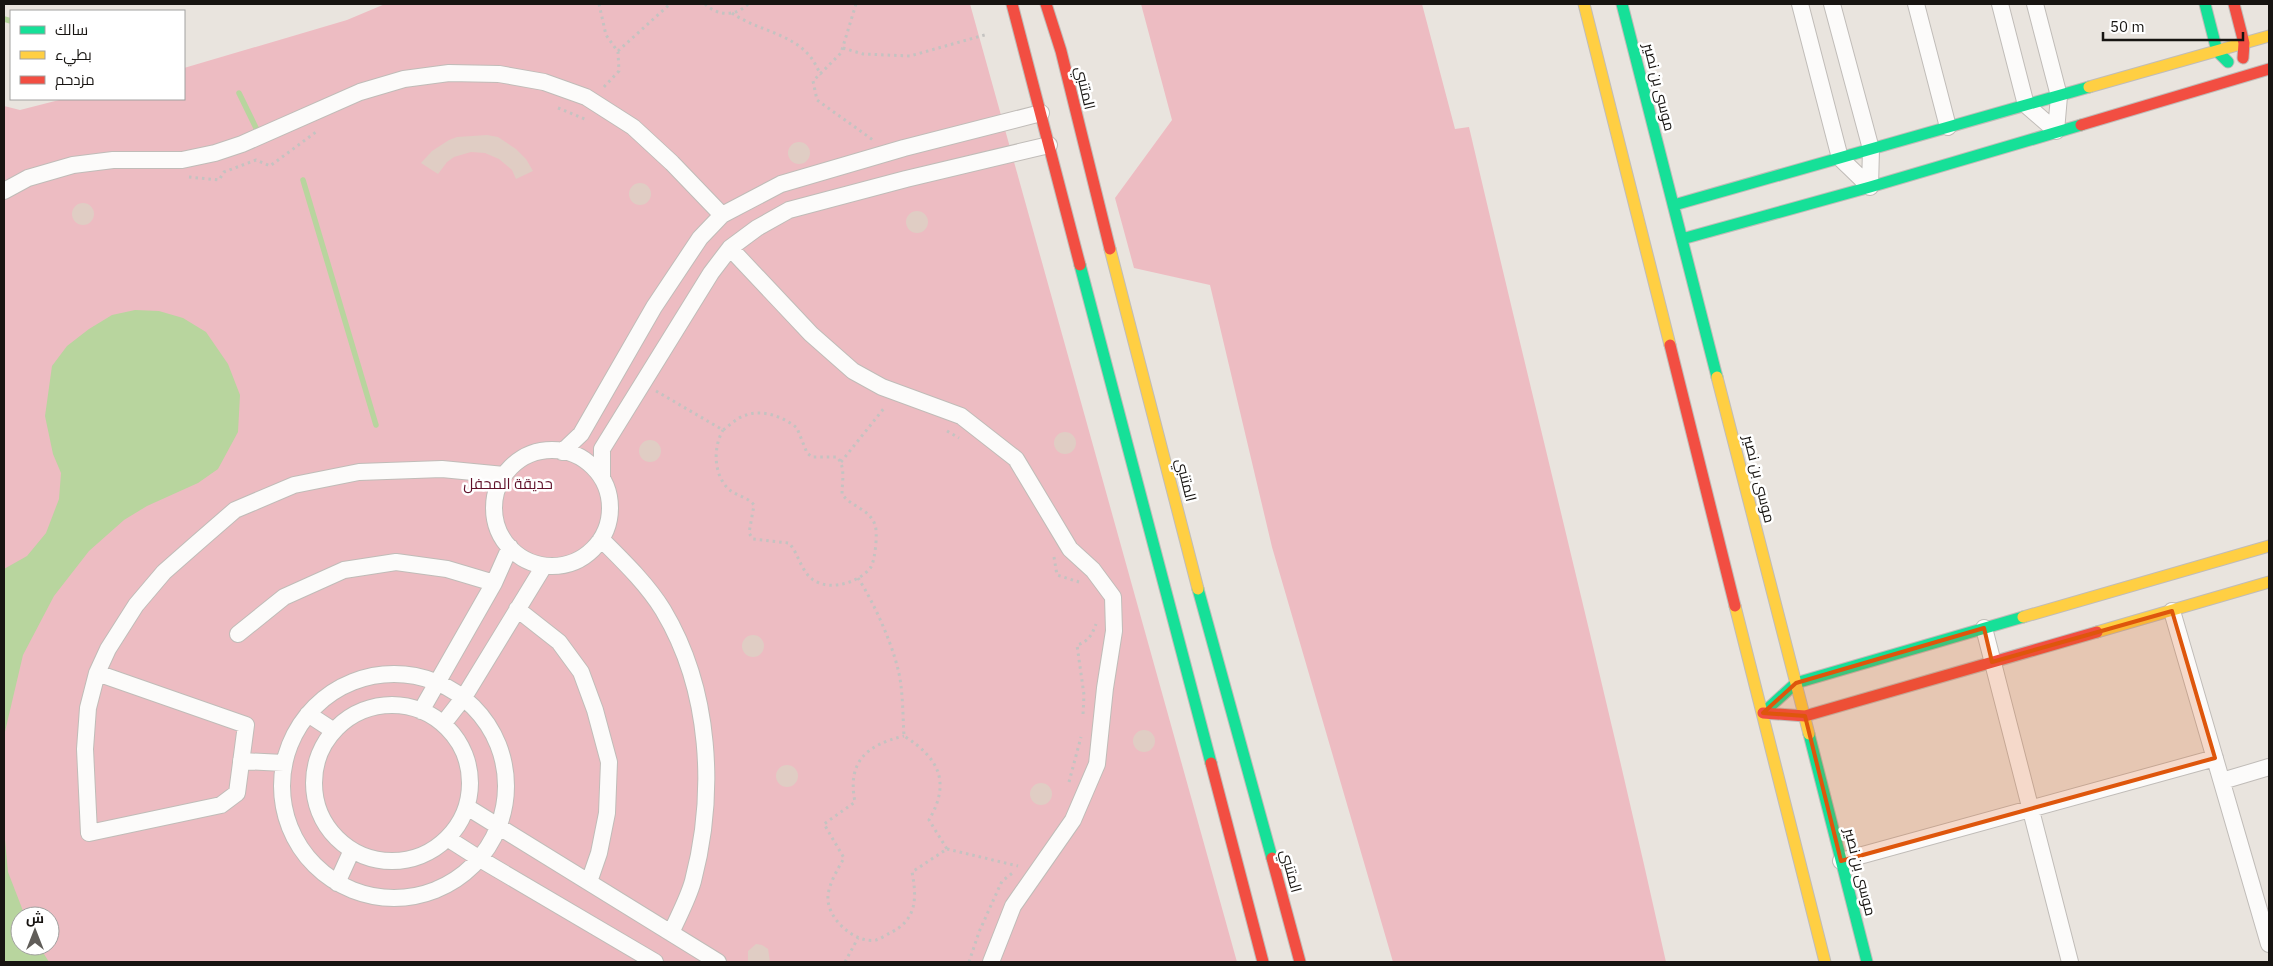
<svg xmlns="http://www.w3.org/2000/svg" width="2273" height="966" font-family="'IBM Plex Sans',Cairo,sans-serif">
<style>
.green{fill:#edbcc2;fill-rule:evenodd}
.water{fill:#b8d59e}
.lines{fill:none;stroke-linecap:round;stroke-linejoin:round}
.stream{stroke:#b8d59e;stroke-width:5.5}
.building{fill:#e0cdc4}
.street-casing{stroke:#c0bcb8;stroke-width:18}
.fast-casing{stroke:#c0bcb8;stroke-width:13}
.slow-casing{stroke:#c0bcb8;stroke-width:13}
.jam-casing{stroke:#c0bcb8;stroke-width:13}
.path{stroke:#c4c3c1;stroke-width:3;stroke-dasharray:2.5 4;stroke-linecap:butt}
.street{stroke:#fcfbfa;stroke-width:16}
.fast{stroke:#16e098;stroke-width:11}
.slow{stroke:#ffcf43;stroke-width:11}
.jam{stroke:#f24e42;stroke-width:11}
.marked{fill:#de560c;fill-opacity:0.2;stroke:#de560c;stroke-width:4;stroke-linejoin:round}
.labels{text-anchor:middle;stroke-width:5;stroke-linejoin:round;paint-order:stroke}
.street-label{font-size:15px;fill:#171411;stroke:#fff}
.park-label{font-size:15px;fill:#601029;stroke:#fff}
</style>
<rect width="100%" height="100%" fill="#e9e4de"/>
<path class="green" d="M385 4H970L1237 962H4V106L20 110 63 99H184V68L347 20ZM20 916H50V946H20Z
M1141 4H1422L1455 129 1469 127C1534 406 1604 683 1666 962H1393L1272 547 1210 285 1134 268 1115 198 1172 120Z"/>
<path class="water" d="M135 310 159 311 183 318 206 332 228 364 240 395 238 432 218 469 198 483 147 506 124 520 89 551 54 596 23 655 4 736V749V569L27 556 46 533 59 499 61 473 53 454 45 416 52 366 67 346 89 329 112 315Z
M4 829 8 872 25 916H20V946H39L49 962H4Z"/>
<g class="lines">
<path class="stream" d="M4 19 11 21
M239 93 258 132
M303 180 376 425"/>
</g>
<path class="building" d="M487 135 498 137 516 149 526 159 533 171 516 179 512 170 499 159 485 153 471 152 454 157 447 162 438 174 421 163 432 151 449 140 457 137Z
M788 153a11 11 0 1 1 22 0a11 11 0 1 1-22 0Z
M629 194a11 11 0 1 1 22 0a11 11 0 1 1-22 0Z
M72 214a11 11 0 1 1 22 0a11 11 0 1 1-22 0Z
M906 222a11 11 0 1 1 22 0a11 11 0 1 1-22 0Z
M1054 443a11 11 0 1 1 22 0a11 11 0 1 1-22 0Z
M639 451a11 11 0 1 1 22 0a11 11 0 1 1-22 0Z
M742 646a11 11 0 1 1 22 0a11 11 0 1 1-22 0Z
M1133 741a11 11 0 1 1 22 0a11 11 0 1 1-22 0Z
M776 776a11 11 0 1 1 22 0a11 11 0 1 1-22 0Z
M1030 794a11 11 0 1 1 22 0a11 11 0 1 1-22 0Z
M756 944 762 945 768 949 770 962H748V951Z"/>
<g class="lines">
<g class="street-casing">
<path id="street" d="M1800 4 1840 158 1870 187
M1832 4 1871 149 1870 187
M1916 4 1948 127
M2000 4 2026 105 2056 131
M2035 4 2059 96 2056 131
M4 191 28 178 73 165 113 160H182L215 153 242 144 360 92 404 79 449 73 499 74 544 82 586 97 633 127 672 163 722 215
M730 248 811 334 853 371 882 387 961 416 1016 459 1070 549 1093 570 1113 597 1114 631 1105 688 1097 764 1073 820 1013 906 991 962
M494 508a58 58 0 1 1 116 0a58 58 0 1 1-116 0Z
M562 452 581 434 654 307 700 238 722 215 781 184 904 148 1041 113
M602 477V449L711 273 730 248 757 228 789 210 906 179 1049 145
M601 539C623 561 647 584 663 610 711 690 716 793 693 881 688 899 678 917 671 933
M517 609 559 642 581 672 595 710 609 762 607 813 599 853 589 882
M2172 611 2269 944
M1984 628 2070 962
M238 634 284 597 344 570 396 562 447 569 494 583
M97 673 246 725 237 793 221 805 89 833 85 749 88 708 97 673 108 649 136 605 164 572 197 543 235 510 294 485 359 472 442 469 504 475
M282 786a112 112 0 1 1 224 0a112 112 0 1 1-224 0Z
M314 783a78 78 0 1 1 156 0a78 78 0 1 1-156 0Z
M421 711 494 583 510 547
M308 714 334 731
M443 724 464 697 544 566
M241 761 284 763
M2222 781 2269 767
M467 807 718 962
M447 838 480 859 655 962
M1841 861 2215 758
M337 883 352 850"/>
</g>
<g class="fast-casing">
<path id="fast" d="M1622 4 1717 377
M2205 4 2217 51 2228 62
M1674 205 2089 87
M1682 239 1870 187 2081 125
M1080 265 1211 763
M1198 589 1272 858
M1763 713 1796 683 2023 617
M1809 734 1867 962"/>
</g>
<g class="slow-casing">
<path id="slow" d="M1584 4 1670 345
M2089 87 2269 36
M1110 249 1198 589
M1717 377 1809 734
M1735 606 1825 962
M2023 617 2269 546
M2097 632 2269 582"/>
</g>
<g class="jam-casing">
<path id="jam" d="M1012 4 1080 265
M1046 4 1061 51 1110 249
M2234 4 2244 43 2243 58
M2081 125 2269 69
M1670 345 1735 606
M1763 713 1805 716 2097 632
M1211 763 1263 962
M1272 858 1300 962"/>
</g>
<path class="path" d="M599 4 606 35 618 52 619 71 602 89
M705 4C718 16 735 17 748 4
M856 4 841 53 813 81 817 100 873 140
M732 13C754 29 789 33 808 54 814 60 817 68 821 75
M843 48 863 54 910 56 988 34
M618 51 670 4
M558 108 587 120
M189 177 219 180 224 172 256 160 270 166 316 132
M656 391 723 430C730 425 738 417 746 415 763 409 784 417 797 428L807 453 812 457H837C846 467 842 482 842 494 851 507 870 509 875 525 878 533 875 560 871 567 860 582 832 591 815 581 801 573 799 554 789 543L753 539 749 533 754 505C749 498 738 496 731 491 714 478 712 449 723 430
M947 431 959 438
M841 462 885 407
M1054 557 1057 575 1079 582
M858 578C875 604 898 655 901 686 903 702 903 720 904 736 939 758 951 782 929 820L947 849 912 872C917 898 917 920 890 933 886 935 880 939 876 940 855 944 826 918 828 896 829 883 838 869 844 858L824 824 855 802C847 762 866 745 904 736
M1083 714 1084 695 1077 645C1088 642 1092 635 1096 624
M1069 782 1081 737
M947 849 1018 866
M845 962 858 938
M969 962 979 932 1002 881 1014 872"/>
<use href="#street" class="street"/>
<use href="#fast" class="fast"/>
<use href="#slow" class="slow"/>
<use href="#jam" class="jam"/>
</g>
<path class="marked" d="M2172 611 2215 758 1841 861 1805 716 1763 713 1796 683 1984 628 1992 662Z"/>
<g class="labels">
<g class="street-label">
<text transform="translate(1659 87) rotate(76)" y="5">موسى بن نصير</text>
<text transform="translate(1085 88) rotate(77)" y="5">المتنبي</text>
<text transform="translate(1759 479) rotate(76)" y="5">موسى بن نصير</text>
<text transform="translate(1186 480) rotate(76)" y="5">المتنبي</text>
<text transform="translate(1291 871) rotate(75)" y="5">المتنبي</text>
<text transform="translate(1860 872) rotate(76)" y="5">موسى بن نصير</text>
</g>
<g class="park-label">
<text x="508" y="489">حديقة المحفل</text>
</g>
</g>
<rect width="2273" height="966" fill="none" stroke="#171411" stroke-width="10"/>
<rect x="10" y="10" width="175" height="90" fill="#ffffff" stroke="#a2a1a0"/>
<rect x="20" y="26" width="25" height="8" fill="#16e098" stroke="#a2a1a0"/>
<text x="55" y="35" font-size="15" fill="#171411">سالك</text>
<rect x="20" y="51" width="25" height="8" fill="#ffcf43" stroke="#a2a1a0"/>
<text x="55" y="60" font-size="15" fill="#171411">بطيء</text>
<rect x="20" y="76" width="25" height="8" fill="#f24e42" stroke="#a2a1a0"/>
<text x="55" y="85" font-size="15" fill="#171411">مزدحم</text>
<g transform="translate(35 931)"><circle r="24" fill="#ffffff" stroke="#a2a1a0"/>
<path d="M0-4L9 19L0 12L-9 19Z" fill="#605d59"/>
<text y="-8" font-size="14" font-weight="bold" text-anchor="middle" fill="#171411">ش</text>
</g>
<path d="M2103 32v8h140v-8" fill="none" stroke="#171411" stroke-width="2.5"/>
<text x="2110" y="32" font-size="15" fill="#171411" stroke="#ffffff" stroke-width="4" paint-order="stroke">50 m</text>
</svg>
